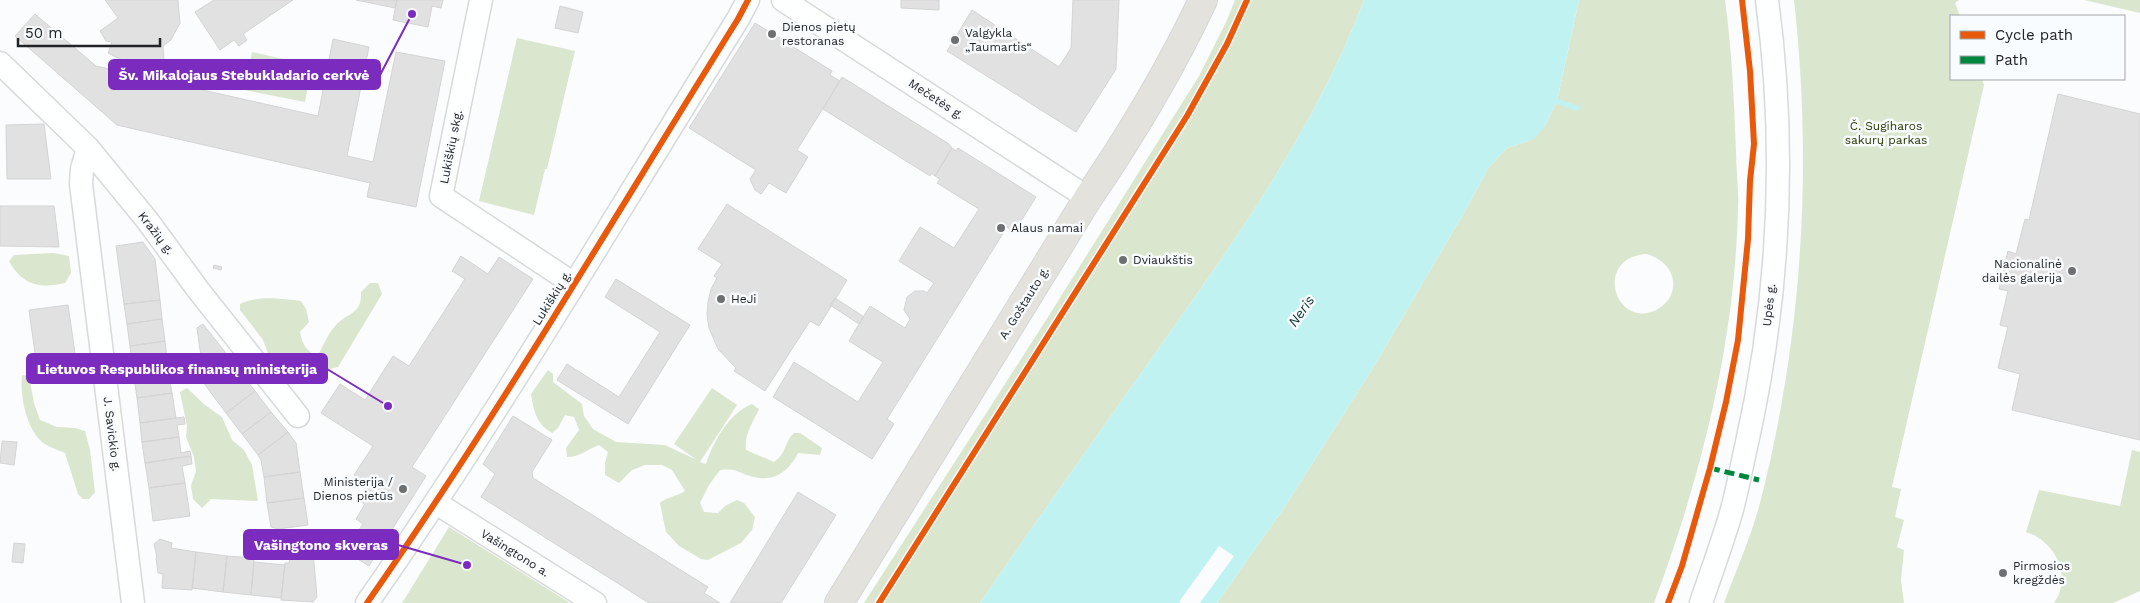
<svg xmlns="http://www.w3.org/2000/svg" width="2140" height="603" font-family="'Work Sans',sans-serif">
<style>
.green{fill:#dbe6ce;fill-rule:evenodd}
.water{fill:#c1f2f2}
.pier{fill:#fafcfd}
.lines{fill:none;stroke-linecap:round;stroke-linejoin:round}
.stream{stroke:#c1f2f2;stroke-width:5.5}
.building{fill:#e2e1e2;stroke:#d5d3d4}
.minor-casing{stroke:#d7d9db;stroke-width:25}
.major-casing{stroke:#d5d7d7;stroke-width:30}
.minor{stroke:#feffff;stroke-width:22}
.major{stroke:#e3e2dc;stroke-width:28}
.quiet{stroke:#00873e;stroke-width:5;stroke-dasharray:10 5;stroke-linecap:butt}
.cycleway-casing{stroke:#f9fcfe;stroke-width:9}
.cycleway{stroke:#e8590c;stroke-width:6}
.poi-dot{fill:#6d6f71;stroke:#f9fcfe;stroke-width:2}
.labels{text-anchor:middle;stroke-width:5;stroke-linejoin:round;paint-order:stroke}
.poi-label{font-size:12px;fill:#212326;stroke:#f9fcfe;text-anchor:start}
.street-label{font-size:12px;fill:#212326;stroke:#f9fcfe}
.park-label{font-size:12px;fill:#2a3a04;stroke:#f9fcfe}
.water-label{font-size:14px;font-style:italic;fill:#133536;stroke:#f9fcfe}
.leader{fill:none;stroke:#7b2cbf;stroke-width:2}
.callout-dot{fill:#7b2cbf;stroke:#f9fcfe;stroke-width:2}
.callout{fill:#7b2cbf;stroke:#7b2cbf;stroke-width:2}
.callout-label{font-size:14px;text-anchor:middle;font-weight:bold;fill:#fff}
</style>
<rect width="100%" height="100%" fill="#fafcfd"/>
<path class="green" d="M1235 0H1364C1318 122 1241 232 1166 338 1104 426 1041 514 980 603H864L1048 317 1199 76 1227 20Z
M1579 0H1725C1732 50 1734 101 1736 151 1736 170 1739 189 1738 208 1735 343 1701 477 1654 603H1217L1284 508 1373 368 1465 211 1489 167 1507 148 1528 141 1545 126 1557 101ZM1646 254C1665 259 1679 275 1671 295 1668 302 1661 308 1654 311 1614 327 1594 258 1646 254Z
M1794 0H1959L1955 3 1960 16H1951V79H1982L1984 85 1892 487 1901 489 1895 517 1904 520 1897 547 1904 550 1901 580 1904 603H1724C1736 571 1750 539 1759 507 1802 342 1813 169 1794 0Z
M2084 0H2140V13Z
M517 38 575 51 547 169H545L534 215 479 201Z
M252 52 312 65 305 102 244 90Z
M54 253 69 256 71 273 65 283C40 289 22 285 9 261L14 255Z
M370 283H378L382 294 338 367 326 370 313 380 284 378 275 372 263 340 240 310V304C258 295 282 299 301 301L306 309 309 322 300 332C302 344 306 350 317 357 323 347 328 333 336 325 348 312 362 315 361 292Z
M548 370 553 374V382L582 404 584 416 593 429 616 442 665 445 697 460 674 444 712 388 737 405 700 462 706 464C713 442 729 413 752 404L759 409C753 422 744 435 746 450L774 462C787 453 784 442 794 433H800L822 448 820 455 798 453C789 471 775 482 754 477 738 474 740 468 720 470L709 485 700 503 704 512 718 513 725 506 737 500 744 503 755 517 752 530 741 543 708 560 701 559 679 546 666 532 660 503C668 496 676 497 685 491L672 470 662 465H645L632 470 619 483 605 475V463L608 452 599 445C588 449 580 457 567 457L566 448 579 430 574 417 565 415 558 428 552 433C536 423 534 412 531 394Z
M22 375 29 376 34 403 40 420 57 427 75 428 85 431 90 450 95 492 89 499H83L78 494 65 453C55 449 45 446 38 438 25 422 20 395 22 375Z
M187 388 205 405 222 417 232 440 244 450 252 465 258 501 211 499 202 508 193 499 191 486 196 471 194 457 186 437 187 426 180 392Z
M2132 450 2140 452V591L2113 603H2054C2073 576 2055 541 2026 532L2039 490 2120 506Z
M449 527 570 603H402Z"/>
<path class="water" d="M1364 0H1579L1557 101 1545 126 1534 139 1507 148 1489 167 1465 211 1373 368 1284 508 1217 603H980C1041 514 1104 426 1166 338 1241 232 1318 122 1364 0Z"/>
<path class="pier" d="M1219 546 1234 556 1200 603H1181L1179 602Z"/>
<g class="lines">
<path class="stream" d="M1550 99 1577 108"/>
</g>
<path class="building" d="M105 0H178L180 23 171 40 163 46 164 60 131 64 108 53 112 42 106 41 100 31 118 18Z
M214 0H293L243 34 247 40 239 46 234 40 220 50 195 12Z
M356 0H397L395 8Z
M397 0H443L441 8 432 6 428 27 393 20Z
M901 0H939V10L901 8Z
M1073 0H1119L1116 69 1076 132 947 51 972 10 1059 67 1071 48Z
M560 6 583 12 578 33 555 28Z
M35 14 96 66 318 116 333 39 369 47 347 156 373 162 396 52 445 61 416 207 367 197 370 183 117 125 15 36Z
M755 23 832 71 830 75 840 81 797 150 808 157 786 193 769 183 761 194 755 190 750 179 756 170 689 128Z
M842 77 949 144 952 148 935 176 931 173 930 176 823 109Z
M2058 94 2140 114V440L2012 410 2020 374 1998 368 2008 327 2000 325 2008 291 1999 289 2008 251 2016 254 2025 219 2029 220Z
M44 124 51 179H7L6 125Z
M952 148 956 151 958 148 1036 197 1014 232 1007 227 887 419 894 424 872 459 773 397 794 362 858 402 883 362 849 341 859 324 870 306 905 328 910 319 904 310 907 297 915 291H924L927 293 934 283 899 261 920 227 954 248 979 209 937 183 940 179 935 176Z
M727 204 847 280 819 326 810 321 765 391 734 371 736 368 718 349 709 328 707 314 708 302 711 289 717 278 714 276 722 264 698 249Z
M0 206H54L59 247 0 246Z
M143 242 155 259 160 300 124 304 116 246Z
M461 256 488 274 499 257 533 279 412 467 426 476 369 566 353 556 363 541 355 536 363 524 356 519 365 504 358 500 368 485 354 475 373 446 321 413 340 384 365 400 393 356 409 366 465 279 452 271Z
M214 265 222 267 221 270 213 268Z
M616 279 690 325 628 424 557 380 567 364 619 397 660 332 605 297Z
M835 298 864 317 859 324 830 305Z
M160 300 162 319 127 324 124 304Z
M68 305 78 374 39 381 29 310Z
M162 319 165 341 130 346 127 324Z
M203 324 232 361 211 376 202 364 197 328Z
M165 341 168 366 133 371 132 366H130L128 356H131L130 346Z
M232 361 255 391 226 413 203 382Z
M179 364 181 374 169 376 172 393 137 398 133 371Z
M255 391 271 412 242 434 226 413Z
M172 393 176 418 140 423 137 398Z
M271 412 288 432 258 455 242 434Z
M513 416 552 440 532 472 533 478 708 587 704 593 720 603H649L481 497 495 474 483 464Z
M184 417 185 424 177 425 179 437 142 442 140 423Z
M288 432 296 443 300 472 264 477 261 460 258 455Z
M179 437 181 453 190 451 191 456 145 463 142 442Z
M2 441 17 442 14 465 0 463Z
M191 456 192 464 182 466 185 483 149 488 145 463Z
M300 472 304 498 267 503 264 477Z
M185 483 190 516 153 521 149 488Z
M798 492 836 515 781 603H730Z
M304 498 308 525 278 529 271 527 267 503Z
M160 539 172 543 171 548 196 552 192 590 162 588 163 574 158 573 156 558 157 557 154 544Z
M14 543 25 544 23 563 12 562Z
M196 552 227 556 223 592 192 588Z
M313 552 317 597 313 602 281 600 285 563H289L290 557 294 553Z
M227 556 254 558 251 595 223 592Z
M254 562 285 565 281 598 251 595Z"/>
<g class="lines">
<g class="minor-casing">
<path id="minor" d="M481 0 441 196 574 284
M783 0 1088 198
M0 63 88 148 147 220 199 291 298 416
M88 148 82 169 81 184 133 603
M436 503 595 603
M367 603C499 414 616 214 738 19L748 0
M1701 603C1711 573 1722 544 1731 513 1737 492 1741 469 1746 447 1779 301 1787 149 1767 0"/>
</g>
<g class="major-casing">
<path id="major" d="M839 603 1088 198C1131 135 1170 70 1203 0"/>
</g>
<use href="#minor" class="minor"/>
<use href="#major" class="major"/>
<path class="quiet" d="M1710 468 1759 480"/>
<g class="cycleway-casing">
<path id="cycleway" d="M367 603C499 414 616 214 738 19L748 0
M879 603 1187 116 1227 44 1247 0
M1668 603 1682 566 1710 468 1726 402 1738 340 1748 239 1750 181 1754 144 1750 71 1742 0"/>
</g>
<use href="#cycleway" class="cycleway"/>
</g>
<g class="poi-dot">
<circle cx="772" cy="34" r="5"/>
<circle cx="955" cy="40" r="5"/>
<circle cx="1001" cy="228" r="5"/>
<circle cx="1123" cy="260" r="5"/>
<circle cx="2072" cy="271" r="5"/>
<circle cx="721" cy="299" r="5"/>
<circle cx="403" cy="489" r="5"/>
<circle cx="2003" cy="573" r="5"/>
</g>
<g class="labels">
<g class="poi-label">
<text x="782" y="31">Dienos pietų<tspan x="782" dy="14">restoranas</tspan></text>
<text x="965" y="37">Valgykla<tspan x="965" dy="14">„Taumartis“</tspan></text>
<text x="1011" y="232">Alaus namai</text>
<text x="1133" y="264">Dviaukštis</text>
<text x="2062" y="268" text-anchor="end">Nacionalinė<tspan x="2062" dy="14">dailės galerija</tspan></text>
<text x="731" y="303">HeJi</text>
<text x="393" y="486" text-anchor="end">Ministerija /<tspan x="393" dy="14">Dienos pietūs</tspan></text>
<text x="2013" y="570">Pirmosios<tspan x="2013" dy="14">kregždės</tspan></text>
</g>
<g class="street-label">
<text transform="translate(936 99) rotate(33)" y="4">Mečetės g.</text>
<text transform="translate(451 147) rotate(-79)" y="4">Lukiškių skg.</text>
<text transform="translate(156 233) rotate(52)" y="4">Kražių g.</text>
<text transform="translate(552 298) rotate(-58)" y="4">Lukiškių g.</text>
<text transform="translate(1024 303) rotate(-58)" y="4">A. Goštauto g.</text>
<text transform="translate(1769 305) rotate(-84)" y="4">Upės g.</text>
<text transform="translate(112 434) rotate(83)" y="4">J. Savickio g.</text>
<text transform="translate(515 553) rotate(32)" y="4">Vašingtono a.</text>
</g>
<g class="park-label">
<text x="1886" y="130">Č. Sugiharos<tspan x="1886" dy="14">sakurų parkas</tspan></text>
</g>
<g class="water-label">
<text transform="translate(1301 311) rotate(-55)" y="5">Neris</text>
</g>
</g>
<path class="leader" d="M412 14L380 75M388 406L327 369M467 565L398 545"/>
<g class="callout-dot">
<circle cx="412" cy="14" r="5"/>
<circle cx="388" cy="406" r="5"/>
<circle cx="467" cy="565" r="5"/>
</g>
<g class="callout">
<rect x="109" y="60" width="271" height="29" rx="5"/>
<rect x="27" y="354" width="300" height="29" rx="5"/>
<rect x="244" y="530" width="154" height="29" rx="5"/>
</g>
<g class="callout-label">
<text x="244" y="80">Šv. Mikalojaus Stebukladario cerkvė</text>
<text x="177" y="374">Lietuvos Respublikos finansų ministerija</text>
<text x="321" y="550">Vašingtono skveras</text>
</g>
<rect x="1950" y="15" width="175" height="65" fill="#f9fcfe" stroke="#a3a5a8"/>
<rect x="1960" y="31" width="25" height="8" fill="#e8590c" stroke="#a3a5a8"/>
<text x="1995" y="40" font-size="15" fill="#212326">Cycle path</text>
<rect x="1960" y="56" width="25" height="8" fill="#00873e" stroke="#a3a5a8"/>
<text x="1995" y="65" font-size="15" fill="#212326">Path</text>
<path d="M18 38v8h142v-8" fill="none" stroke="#212326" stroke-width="2.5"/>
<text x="25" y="38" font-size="15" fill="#212326" stroke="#f9fcfe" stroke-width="4" paint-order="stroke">50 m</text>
</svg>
